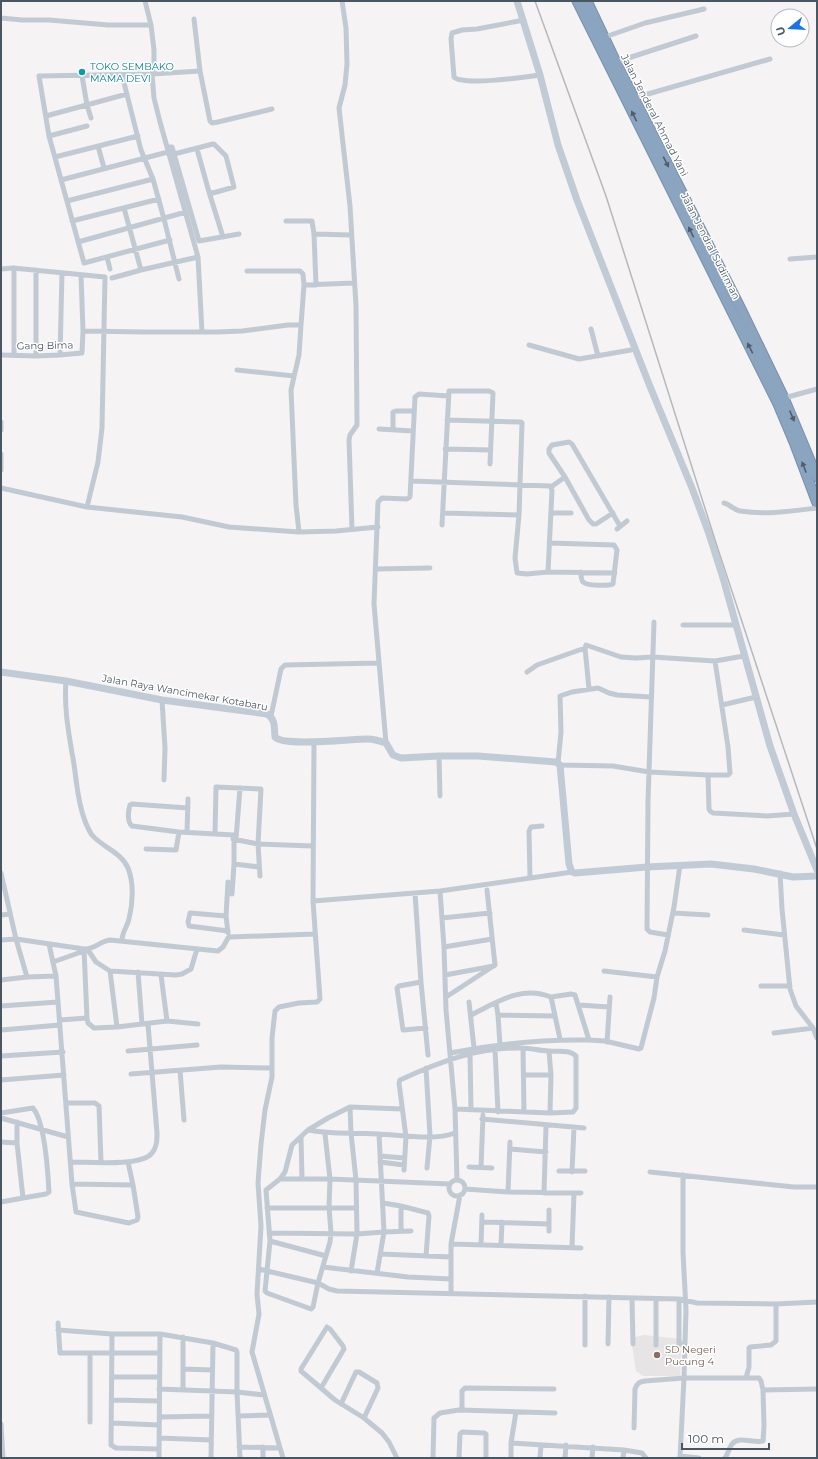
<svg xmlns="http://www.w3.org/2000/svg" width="818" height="1459" font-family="Montserrat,sans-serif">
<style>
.education{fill:#e6e4e5}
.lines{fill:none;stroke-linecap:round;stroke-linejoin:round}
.highway-casing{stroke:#7690ad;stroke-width:11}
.street{stroke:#c1cad2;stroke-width:5}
.secondary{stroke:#c1cbd6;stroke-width:7}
.highway{stroke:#8ba5c1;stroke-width:9}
.rail{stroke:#b5b8bd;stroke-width:1.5}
.oneway{fill:#505e6b}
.culture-dot{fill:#0f9aa8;stroke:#fff;stroke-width:1.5}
.education-dot{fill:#8d6e63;stroke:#fff;stroke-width:1.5}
.labels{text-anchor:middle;stroke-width:3;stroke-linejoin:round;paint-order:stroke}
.culture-label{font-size:10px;fill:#0d838f;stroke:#fff;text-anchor:start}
.street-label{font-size:10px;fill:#4a5661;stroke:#fff}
.education-label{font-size:10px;fill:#785e54;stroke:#fff;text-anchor:start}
</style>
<rect width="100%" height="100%" fill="#f5f3f3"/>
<path class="education" d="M644 1335 682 1339 680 1376H643L636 1371 631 1338Z"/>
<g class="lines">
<g class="highway-casing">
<path id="highway" d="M577 1 778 404 794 442 817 503
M587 1 616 62 740 307 784 398 817 477"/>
</g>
<path class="street" d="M145 1 151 25 154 50V65L152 74 154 98 160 122 198 257 202 332
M342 1 346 28 347 64 345 85 339 108 350 206 356 306 357 425 350 435 349 440 352 529
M1 18 22 20H49L108 25H151
M194 19 200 71 210 121 212 123 218 122 272 109
M524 20 477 29 462 30 452 33 451 39 454 77C462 86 526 77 540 75
M605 37 645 23 704 9
M616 62 696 36
M122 75 141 150 153 179 164 219 179 279
M82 76 87 105 91 118
M634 98 770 59
M46 116 127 94
M49 136 87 126
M98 146 104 168
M167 147H172L199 241 239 234
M174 154 213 144H214L226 156 234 187 213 193 209 192 197 149
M55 157 138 136
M61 180 168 152
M209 192 223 237
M67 201 153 179
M124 208 141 270
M72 221 159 199
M286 221H312L314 234 351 235
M314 234 316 285
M170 240 84 263 49 136 39 76 152 74 200 71
M78 242 186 212
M107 257 110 269
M790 259 817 257
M1 269 13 268 105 277 102 428 98 462 87 507
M247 271H300L303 274 304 285
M112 278 141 270 198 257
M301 325 304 285 354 283
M591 329 598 356
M83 331 145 332H217L242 331 288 325H301L299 355 291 390 296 505 299 532 336 531 378 527
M529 345 579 359 631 350
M1 355 36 356 60 355 82 353 83 331 81 275
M14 355V268
M60 355 62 273
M36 356V270
M237 370 294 376
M784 398 817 389
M447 420 521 422 522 423 519 515 515 558 517 573 527 574 548 572 615 573
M1 422V430
M379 429 413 431
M393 429V412L396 411H414
M445 449 491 450
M1 454V470
M411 481 550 486 552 490 548 572
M551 487 565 477
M1 488 87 507 182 517 229 527 299 532
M724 503C729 504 734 510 740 511 766 515 791 511 817 508
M443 513 519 515
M551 513H571
M613 513 596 524H593L589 520 565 477 549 453V449L552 445 569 442 572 444 620 526
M442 525 449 391H489L493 393 490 464
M617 529 627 521
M549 543 614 545 617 550 613 584C608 586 587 586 583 582 581 580 581 575 581 572
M376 569 430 568
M654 622 648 801 647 929 650 932 668 935
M683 625H736
M527 672 537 665 585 648
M66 681C64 706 68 729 72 753 77 777 76 798 85 821 87 826 89 831 92 835 102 847 121 852 128 868 134 883 133 903 129 919 127 928 122 931 122 941
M589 689 585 648 586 645 621 657 636 658 653 657 715 661 744 656
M162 700 165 748 164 780
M722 705 756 697
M271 716 281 669 285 665 379 663
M386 743 374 604 378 502 382 498 407 499 410 497 415 397 419 394 448 396
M439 756 440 796
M558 763 561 732 560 696 572 692 598 688 609 693 617 695 651 697
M560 765 613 766 649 772 708 775 709 809 710 811 713 813 767 816 794 814
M708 775H728L730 773 728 747 715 661
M188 808 132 804 130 805C128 811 127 822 132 826L179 832 234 835V864L232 894
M187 832 188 799
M215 833 216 787 261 789 258 844 260 876
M233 839 258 844 313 846
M236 839 240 788
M146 849 176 850 179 832
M234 864 259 867
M1 873 16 939 27 977
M780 873 782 909 790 989 796 1006 813 1028 817 1038
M530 877 529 831 531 827 542 826
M228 882 226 916 228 933
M440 891 444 947 446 1010 455 1109 457 1180
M415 893 421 982 428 1055
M313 901 314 742
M673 913 708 915
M1 915 10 914
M226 916 190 913 188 922 189 926 228 931
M442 918 490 913
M744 930 784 935
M1 940 16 939 84 949 87 1018 88 1023 94 1028 117 1027 167 1021 198 1024
M49 944 56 976 72 1184 76 1212 129 1223 137 1220 138 1217 133 1185 128 1162
M444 947 492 939
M84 949C94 950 100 941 110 940L218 951 223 947 228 938 230 937 315 934
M88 950 96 962 110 971 176 975 182 974 191 969 197 949
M53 962 84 951
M110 971 117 1027
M604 971 657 977
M138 972 142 1024
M161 975 167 1021
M445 975 494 966
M1 980 27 977 56 976
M421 982 399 986 397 988 403 1030 426 1028
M761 986H790
M446 997 495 965 487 890
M469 1002 474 1048
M496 1003 498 1015 500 1045
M579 1005 609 1007
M1 1006 58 1002
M471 1015C497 1002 522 985 551 997L560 1039
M498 1015 555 1016
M60 1020 87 1018
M1 1030 60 1025
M774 1033 813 1028
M589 1040 605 1041 639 1049 641 1048 654 998 657 977 665 951 674 907 680 865
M607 1042 610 997
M523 1048 524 1112
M495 1049 498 1112
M128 1051 197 1045
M549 1051 551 1075 550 1113
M450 1053C496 1044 542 1039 589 1040L575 995 571 994 551 997
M470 1053 471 1110
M1 1056 63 1052
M426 1068 430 1136 427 1168
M180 1070 184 1120
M131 1074 221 1067 271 1068
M524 1075H551
M1 1080 64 1075
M66 1103H95L99 1106 101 1162
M350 1107 351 1133 356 1180 357 1234 351 1271
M1 1113 33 1108C45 1122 48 1173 49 1192L46 1194 23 1198
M1 1118 68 1137
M482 1119 584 1128
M308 1130C332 1135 354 1132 378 1134 401 1135 434 1141 455 1133
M325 1134 330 1179 329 1207 331 1233 330 1242 318 1283 313 1307 311 1309 267 1293 265 1291 270 1241 266 1190 280 1179 285 1172 292 1145 308 1130 328 1118 350 1107 402 1109
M301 1137 302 1179
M1 1142 17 1143
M510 1149 546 1152
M380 1156 404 1158
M71 1162C88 1162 142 1167 152 1153 157 1147 157 1140 157 1133L148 1024
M380 1162 404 1165
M469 1167 492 1168
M481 1167 483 1115
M404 1170 406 1137 399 1083 400 1080C439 1062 478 1047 521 1048 531 1048 540 1051 549 1051 558 1052 569 1049 576 1056V1108L573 1112 550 1113 455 1109
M559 1171H585
M572 1172 574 1127
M650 1172 794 1187H817
M683 1175V1252L686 1310 684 1378H759L761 1381 763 1390 817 1389
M280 1179H330L450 1184
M449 1188a8 8 0 1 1 16 0a8 8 0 1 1-16 0Z
M72 1184 133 1185
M465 1189 508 1192 581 1193
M508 1192 510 1142
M544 1193 546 1126
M1 1202 23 1198 17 1143V1122
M383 1203 401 1206 428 1213 429 1216 426 1256
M267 1208H356
M482 1222 549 1224
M401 1231V1206
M549 1231V1210
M269 1233 357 1234 384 1232 411 1231
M270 1241 326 1256
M451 1244 581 1248
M481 1245 482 1215
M501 1245 502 1222
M572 1247 574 1193
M381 1254 451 1257
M323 1267 408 1277 451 1279
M259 1269 318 1283 329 1289 337 1291 679 1299 697 1303 776 1304 817 1302
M377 1273 384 1232 379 1134
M451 1294V1244L460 1195
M632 1298 633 1344
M679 1299V1344H685
M58 1323 60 1353H159
M58 1330 112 1334H160L213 1343 236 1350 237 1352V1392L240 1458
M112 1334 111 1445 116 1448 159 1449
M608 1344 609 1297
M585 1345V1296
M656 1345V1299
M90 1353V1422
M183 1369 212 1370
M112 1377H159
M746 1378 749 1367V1348L750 1347 771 1345 776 1341V1304
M321 1388 344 1349 343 1346 330 1329 327 1327 301 1369V1371L335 1400 364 1418 382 1433 389 1442 397 1458
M159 1389 237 1392 264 1395
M183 1390V1337
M112 1400 159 1401
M341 1404 356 1372H359L377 1383 378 1388 364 1418
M462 1410V1391L465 1388 554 1389
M238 1416 270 1415
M159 1417 211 1416
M112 1423 159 1425
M1 1424 3 1458
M634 1428 635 1389C637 1383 639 1382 645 1381L684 1378 680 1458
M159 1438 211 1440
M511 1443 516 1412
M239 1447 280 1448
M680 1456 699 1458
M159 1458 160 1334
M211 1458 213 1343
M263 1458V1447
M283 1458 252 1352 259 1314 257 1294 261 1226 258 1183 261 1144 265 1110 272 1077V1038L275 1011 279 1007 299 1003 317 1002 320 999 313 901 440 891 572 872
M433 1458 434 1418 440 1413 459 1410 555 1413
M459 1458 460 1434 462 1432 484 1433 486 1434V1458
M511 1458V1443L624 1450 642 1453 646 1458
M540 1458 541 1445
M565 1458 566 1445
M592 1458 593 1447
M623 1458 624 1450
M725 1458C728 1454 729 1448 732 1444 739 1435 754 1444 763 1441L764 1426 763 1390"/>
<path class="secondary" d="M517 1 540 75 558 145 577 200 649 384 692 488 708 531 723 578 770 746 794 814 817 870
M1 672 66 681 162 700 267 714C276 719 274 729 275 737 283 747 352 739 368 739 374 739 380 741 386 743L393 755 401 758 439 756H478L556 762 560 765 569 864 572 872 575 873 647 867 711 864 754 869 793 877 817 876"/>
<use href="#highway" class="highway"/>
<path class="rail" d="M535 1 606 196 716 543 817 849"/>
</g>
<defs><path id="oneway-solid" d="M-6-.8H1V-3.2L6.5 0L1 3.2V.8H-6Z"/></defs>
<g class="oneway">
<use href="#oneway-solid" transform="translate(634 116) rotate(-116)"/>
<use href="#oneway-solid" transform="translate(666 162) rotate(63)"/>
<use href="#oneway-solid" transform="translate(691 232) rotate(-116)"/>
<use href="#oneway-solid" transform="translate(750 348) rotate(-117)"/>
<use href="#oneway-solid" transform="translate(792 416) rotate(67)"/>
<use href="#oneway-solid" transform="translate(804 467) rotate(-111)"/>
</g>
<circle class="culture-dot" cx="82" cy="72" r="4"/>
<circle class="education-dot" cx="657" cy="1355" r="4"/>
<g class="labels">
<g class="culture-label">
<text x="90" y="70">TOKO SEMBAKO<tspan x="90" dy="12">MAMA DEVI</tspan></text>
</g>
<g class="street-label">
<text transform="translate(655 115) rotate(63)" y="4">Jalan Jenderal Ahmad Yani</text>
<text transform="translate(711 246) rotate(63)" y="4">Jalan Jendral Sudirman</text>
<text transform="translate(45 345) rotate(-1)" y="4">Gang Bima</text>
<text transform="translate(185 692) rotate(10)" y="4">Jalan Raya Wancimekar Kotabaru</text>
</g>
<g class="education-label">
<text x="665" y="1353">SD Negeri<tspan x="665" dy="12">Pucung 4</tspan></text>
</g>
</g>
<rect width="818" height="1459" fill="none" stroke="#4a5661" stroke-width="4"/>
<g transform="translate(790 28) rotate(252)"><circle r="19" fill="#ffffff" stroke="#b7bbc0"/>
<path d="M0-3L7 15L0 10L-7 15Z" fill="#1a73e8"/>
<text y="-6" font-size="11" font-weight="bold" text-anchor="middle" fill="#4a5661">U</text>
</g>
<path d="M682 1443v6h87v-6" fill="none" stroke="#4a5661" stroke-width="2"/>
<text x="688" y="1443" font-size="12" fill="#4a5661" stroke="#ffffff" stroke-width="3" paint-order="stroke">100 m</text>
</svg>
